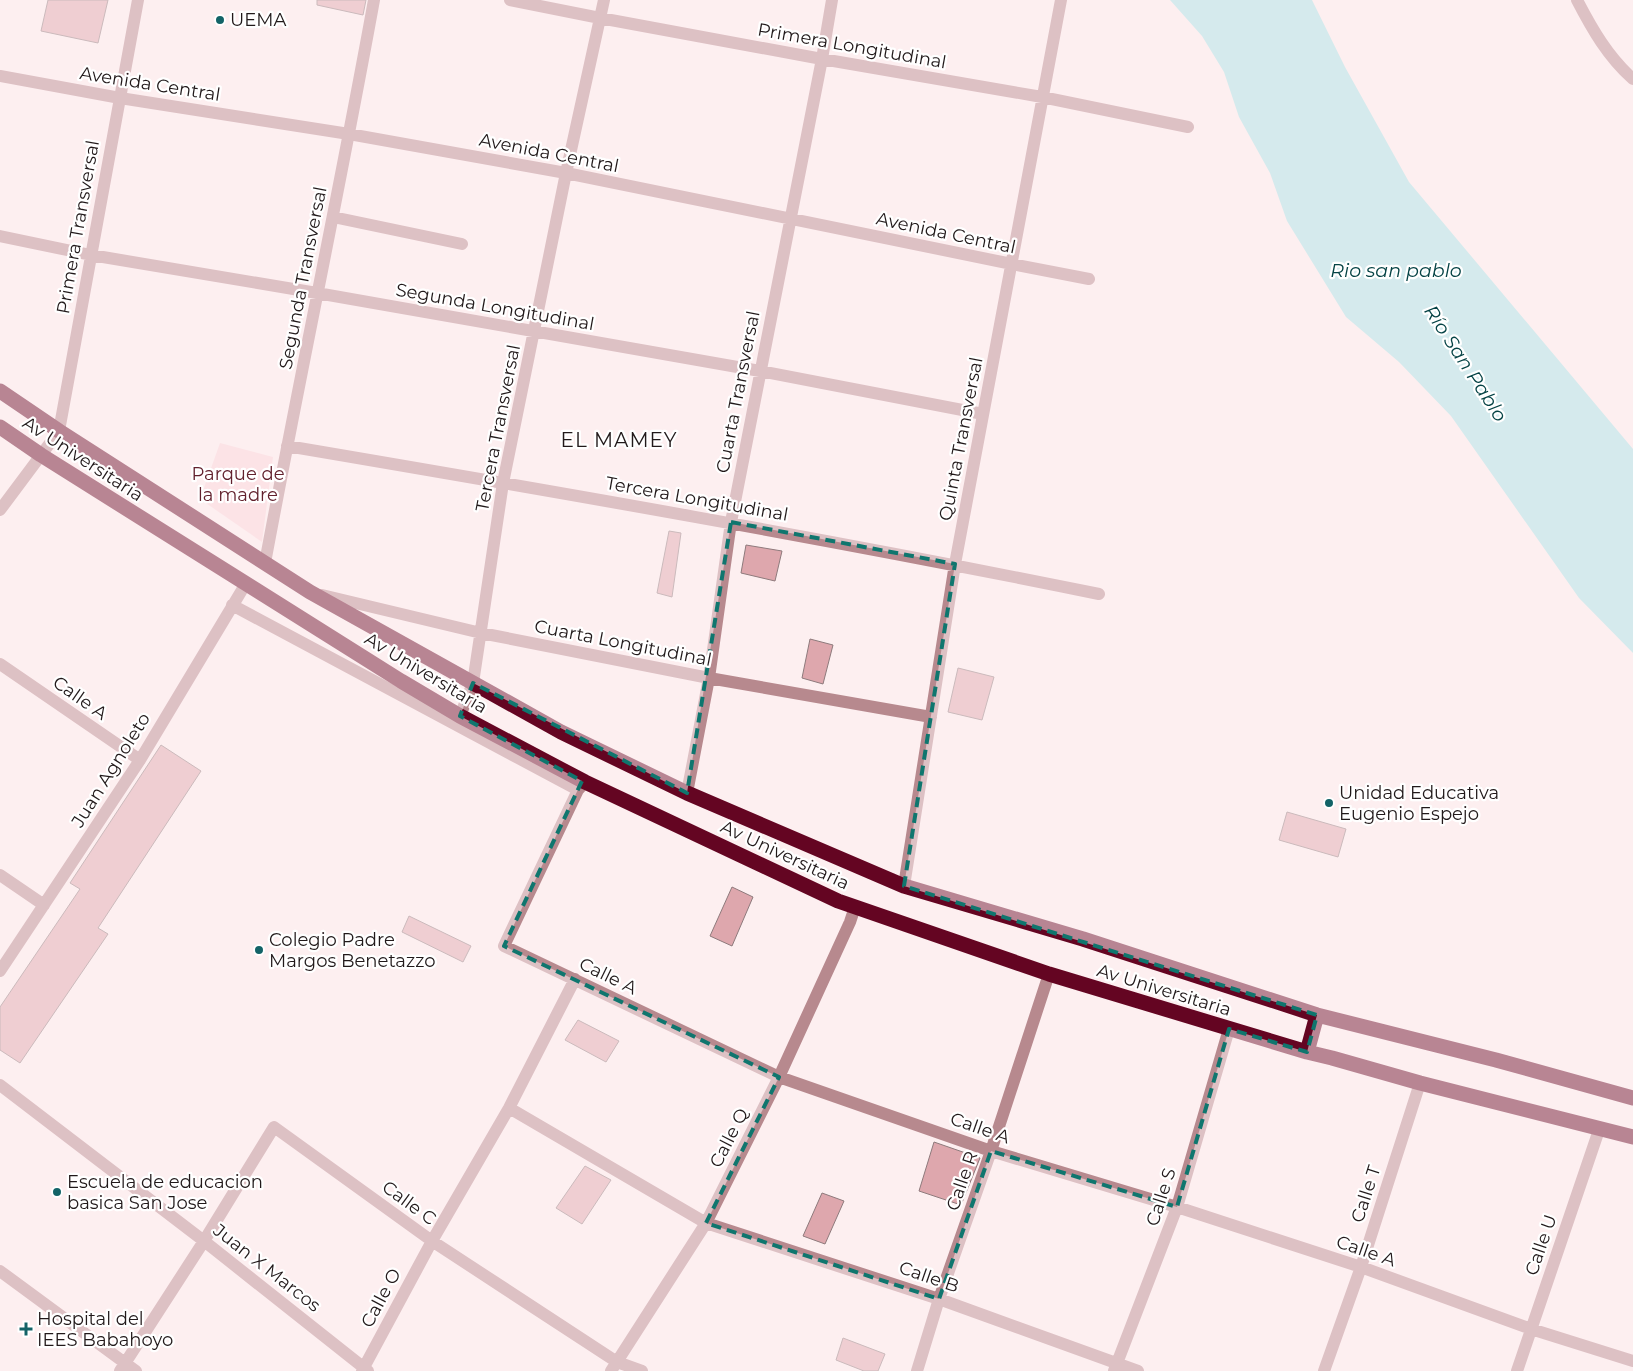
<svg xmlns="http://www.w3.org/2000/svg" width="1633" height="1371" font-family="Montserrat,sans-serif">
<style>
.green{fill:#fad6da}
.water{fill:#a5e5e8}
.building{fill:#dea7ad;stroke:#8e7a7c}
.lines{fill:none;stroke-linecap:round;stroke-linejoin:round}
.minor{stroke:#b7898e;stroke-width:12}
.highway{stroke:#640522;stroke-width:15}
.marked{fill:none;stroke:#0f766e;stroke-width:4;stroke-dasharray:10 6;stroke-linejoin:round}
.poi-dot{fill:#136367;stroke:#fff;stroke-width:2}
.labels{text-anchor:middle;stroke-width:4.5;stroke-linejoin:round;paint-order:stroke}
.poi-label{font-size:18px;fill:#21191a;stroke:#fff;text-anchor:start}
.street-label{font-size:18px;fill:#21191a;stroke:#fff}
.park-label{font-size:18px;fill:#62212d;stroke:#fff}
.water-label{font-size:19px;font-style:italic;fill:#054345;stroke:#fff}
.quarter-label{font-size:20px;letter-spacing:1px;fill:#21191a;stroke:#fff}
</style>
<rect width="100%" height="100%" fill="#fdeff0"/>
<path class="green" d="M220 443 273 457 262 542 200 499Z"/>
<path class="water" d="M1170 0H1312L1345 67 1409 182 1633 449V653L1579 598 1451 416 1399 362 1346 317 1287 221 1270 173 1239 117 1224 72 1202 36Z"/>
<path class="building" d="M48 0H108L98 43 41 31Z
M317 0H366L363 15 317 5Z
M669 531 681 533 672 597 657 593Z
M746 545 782 551 775 581 741 573Z
M810 639 833 645 823 684 802 678Z
M958 668 994 677 982 720 948 712Z
M161 745 201 771 98 928 108 934 20 1063 0 1050V1007L80 889 70 883Z
M1287 812 1346 829 1338 857 1279 840Z
M732 887 753 897 732 946 710 936Z
M409 916 471 946 463 962 402 932Z
M578 1020 619 1041 606 1062 565 1040Z
M934 1142 980 1158 961 1205 919 1191Z
M585 1166 611 1180 582 1224 556 1208Z
M822 1193 844 1201 825 1244 803 1236Z
M843 1338 885 1354 878 1371H864L836 1360Z"/>
<g class="lines">
<path class="minor" d="M510 0 600 18 822 59 1042 97 1188 127
M1577 0C1592 29 1608 57 1633 79
M0 76 120 98 349 134 566 173 1012 264 1089 279
M333 217 462 244
M0 236 91 255 317 293 760 371 983 414
M287 446C558 492 829 539 1099 594
M0 510 59 431 138 0
M265 563C300 375 340 188 374 0
M322 595 481 633 709 678 931 717
M232 605 578 790
M0 664 140 760
M460 716 473 683 503 483 566 173 604 0
M585 782 578 790 504 946 779 1077 991 1151 1177 1207 1361 1267 1531 1329 1633 1361
M687 793 709 678 731 522 822 59 832 0
M0 875 44 905
M904 886 955 564 1061 0
M0 971 140 760 245 585
M0 1085 204 1241 368 1371
M509 1108 706 1223 939 1299 1138 1371
M0 1271 136 1371
M120 1371 204 1241 274 1127 432 1241 617 1362 642 1371
M362 1371 432 1241 509 1108 575 979
M611 1371 706 1223 779 1077 850 922 855 907
M917 1371 939 1299 991 1151 1049 974
M1114 1371 1177 1207 1229 1029
M1324 1371 1361 1267 1420 1083
M1517 1371 1599 1130"/>
<path class="highway" d="M0 391 59 431 310 592 561 732 687 793 904 886 1083 939 1317 1015 1496 1060 1633 1098
M0 427 41 455 401 681 460 716 585 782 838 901 1049 974 1307 1052 1332 1058 1420 1083 1633 1137
M1307 1052 1317 1015"/>
</g>
<path d="M0 0H1633V1371H0ZM731 522 955 564 904 886 1317 1015 1307 1052 1229 1029 1177 1207 991 1151 939 1299 706 1223 779 1077 504 946 582 781 460 716 473 683 687 793Z" fill="#fdeff0" fill-opacity=".55" fill-rule="evenodd"/>
<path class="marked" d="M731 522 955 564 904 886 1317 1015 1307 1052 1229 1029 1177 1207 991 1151 939 1299 706 1223 779 1077 504 946 582 781 460 716 473 683 687 793Z"/>
<g class="poi-dot">
<circle cx="220" cy="20" r="5"/>
<circle cx="1329" cy="803" r="5"/>
<circle cx="259" cy="950" r="5"/>
<circle cx="57" cy="1192" r="5"/>
<path d="M23.5 1321.5h5v5h5v5h-5v5h-5v-5h-5v-5h5z"/>
</g>
<g class="labels">
<g class="poi-label">
<text x="230" y="26">UEMA</text>
<text x="1339" y="799">Unidad Educativa<tspan x="1339" dy="21">Eugenio Espejo</tspan></text>
<text x="269" y="946">Colegio Padre<tspan x="269" dy="21">Margos Benetazzo</tspan></text>
<text x="67" y="1188">Escuela de educacion<tspan x="67" dy="21">basica San Jose</tspan></text>
<text x="37" y="1325">Hospital del<tspan x="37" dy="21">IEES Babahoyo</tspan></text>
</g>
<g class="street-label">
<text transform="translate(852 46) rotate(10)" y="6">Primera Longitudinal</text>
<text transform="translate(150 84) rotate(9)" y="6">Avenida Central</text>
<text transform="translate(549 153) rotate(11)" y="6">Avenida Central</text>
<text transform="translate(78 227) rotate(-80)" y="6">Primera Transversal</text>
<text transform="translate(946 233) rotate(12)" y="6">Avenida Central</text>
<text transform="translate(303 278) rotate(-79)" y="6">Segunda Transversal</text>
<text transform="translate(495 307) rotate(10)" y="6">Segunda Longitudinal</text>
<text transform="translate(738 392) rotate(-79)" y="6">Cuarta Transversal</text>
<text transform="translate(498 428) rotate(-79)" y="6">Tercera Transversal</text>
<text transform="translate(961 439) rotate(-79)" y="6">Quinta Transversal</text>
<text transform="translate(83 459) rotate(33)" y="6">Av Universitaria</text>
<text transform="translate(697 499) rotate(10)" y="6">Tercera Longitudinal</text>
<text transform="translate(623 643) rotate(11)" y="6">Cuarta Longitudinal</text>
<text transform="translate(426 673) rotate(31)" y="6">Av Universitaria</text>
<text transform="translate(80 698) rotate(35)" y="6">Calle A</text>
<text transform="translate(111 770) rotate(-58)" y="6">Juan Agnoleto</text>
<text transform="translate(785 855) rotate(25)" y="6">Av Universitaria</text>
<text transform="translate(608 976) rotate(26)" y="6">Calle A</text>
<text transform="translate(1164 990) rotate(17)" y="6">Av Universitaria</text>
<text transform="translate(980 1128) rotate(19)" y="6">Calle A</text>
<text transform="translate(729 1138) rotate(-63)" y="6">Calle Q</text>
<text transform="translate(962 1181) rotate(-71)" y="6">Calle R</text>
<text transform="translate(1366 1194) rotate(-72)" y="6">Calle T</text>
<text transform="translate(1161 1197) rotate(-72)" y="6">Calle S</text>
<text transform="translate(409 1203) rotate(36)" y="6">Calle C</text>
<text transform="translate(1541 1245) rotate(-71)" y="6">Calle U</text>
<text transform="translate(1366 1251) rotate(19)" y="6">Calle A</text>
<text transform="translate(267 1268) rotate(38)" y="6">Juan X Marcos</text>
<text transform="translate(929 1277) rotate(19)" y="6">Calle B</text>
<text transform="translate(381 1298) rotate(-62)" y="6">Calle O</text>
</g>
<g class="park-label">
<text x="238" y="480">Parque de<tspan x="238" dy="21">la madre</tspan></text>
</g>
<g class="water-label">
<text x="1396" y="277">Rio san pablo</text>
<text transform="translate(1466 363) rotate(57)" y="7">Río San Pablo</text>
</g>
<g class="quarter-label">
<text x="619" y="447">EL MAMEY</text>
</g>
</g>
</svg>
